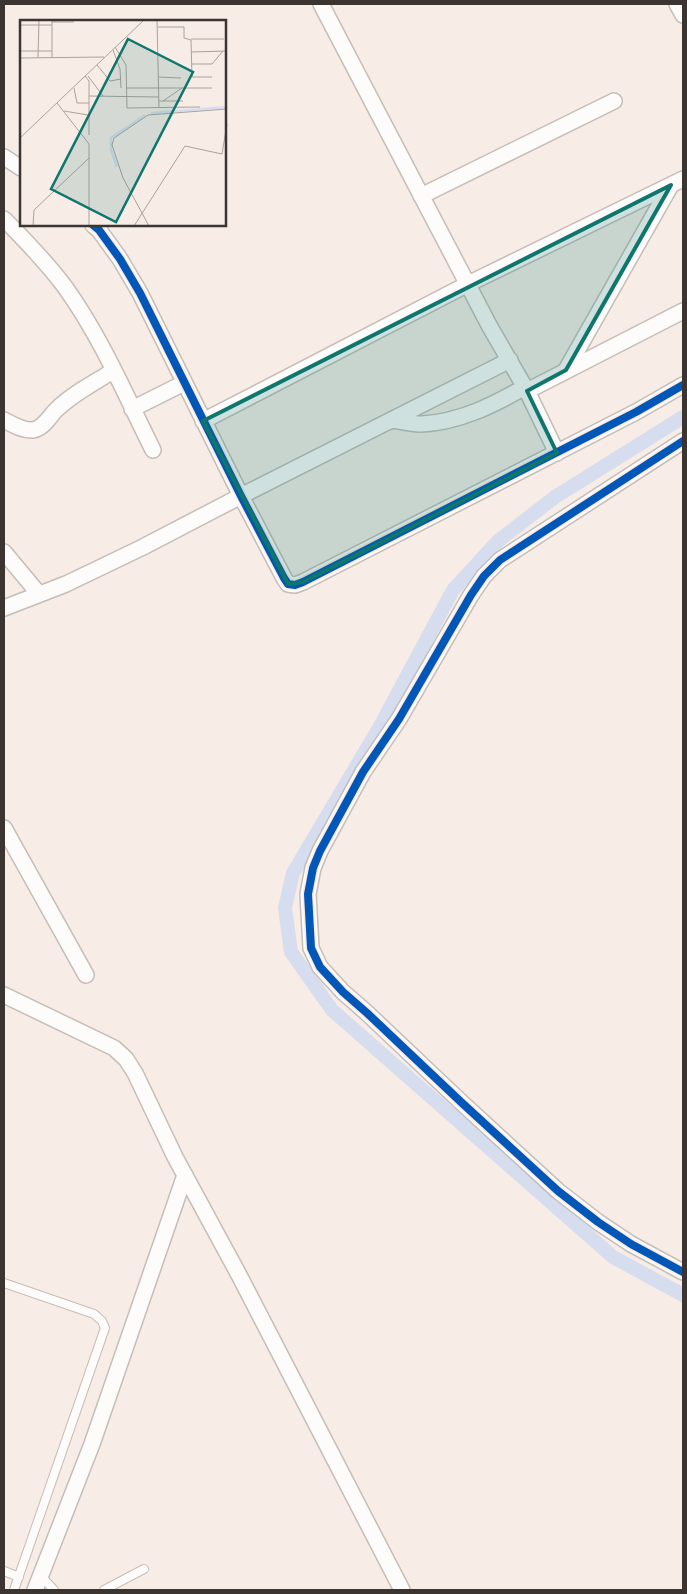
<svg xmlns="http://www.w3.org/2000/svg" width="687" height="1594" font-family="'Fira Sans Condensed',sans-serif">
<style>
.lines{fill:none;stroke-linecap:round;stroke-linejoin:round}
.canal{stroke:#d5ddee;stroke-width:14}
.service-casing{stroke:#c5bdb8;stroke-width:10}
.minor-casing{stroke:#c5bdb8;stroke-width:18}
.service{stroke:#fefcfb;stroke-width:8}
.minor{stroke:#fefcfb;stroke-width:15}
.cycleway-casing{stroke:#fde9e0;stroke-width:11}
.cycleway{stroke:#0057b8;stroke-width:8}
.marked{fill:#0f766e;fill-opacity:0.2;stroke:#0f766e;stroke-width:4;stroke-linejoin:round}
.inset-river{fill:none;stroke:#d5ddee;stroke-width:2.5}
.inset-road{fill:none;stroke:#aca29d;stroke-width:1}
.view{fill:#0f766e;fill-opacity:0.15;stroke:#0f766e;stroke-width:2.5}
.inset-edge{fill:none;stroke:#3b3430;stroke-width:2.5}
</style>
<rect width="100%" height="100%" fill="#f7ece6"/>
<g class="lines">
<path class="canal" d="M683 417 555 497 498 541 453 590 379 728 293 873 285 908 291 952 332 1010 613 1257 683 1295"/>
<g class="service-casing">
<path id="service" d="M4 1283 94 1314 102 1321 105 1328 14 1590
M4 1571 19 1577
M41 1576 54 1590
M104 1590 144 1569"/>
</g>
<g class="minor-casing">
<path id="minor" d="M321 4 490 327 527 391 557 453
M677 4 683 15
M4 157 21 168
M421 196 614 101
M4 219C25 240 47 263 65 287 101 337 126 396 153 450
M93 225 99 230 120 259 140 293 241 496 284 578 288 584 295 585 303 582 636 412 683 385
M566 370 671 185
M527 391 683 311
M132 409 184 383
M4 420C12 424 23 431 33 430 44 428 49 417 56 410 72 394 94 383 113 371
M391 420C401 421 412 424 422 424 460 422 493 405 525 387
M203 421 468 284 683 179
M683 441 500 560 484 576 471 595 399 719 363 772 320 851 313 868 308 894 311 948 320 967 343 992 367 1013 461 1102 558 1191 598 1222 631 1244 683 1272
M4 552 39 594
M4 608 66 584 141 548 241 496 510 360
M4 828 86 975
M4 995 114 1048 126 1059 135 1073 175 1157 239 1275 402 1590
M35 1590 92 1444 185 1175"/>
</g>
<use href="#service" class="service"/>
<use href="#minor" class="minor"/>
<g class="cycleway-casing">
<path id="cycleway" d="M93 225 99 230 120 259 140 293 241 496 284 578 288 584 295 585 303 582 636 412 683 385
M683 441 500 560 484 576 471 595 399 719 363 772 320 851 313 868 308 894 311 948 320 967 343 992 367 1013 461 1102 558 1191 598 1222 631 1244 683 1272"/>
</g>
<use href="#cycleway" class="cycleway"/>
</g>
<path class="marked" d="M671 185 566 370 527 391 557 453 303 582 288 584 203 421Z"/>
<g transform="translate(20 20)">
<rect width="206" height="206" fill="#f7ece6"/>
<path class="inset-river" d="M131 93 207 87M97 147 91 130V118L125 95"/>
<path class="inset-road" d="M137 0 139 88M32 2H54M0 5H32M138 7H164V18L171 20 172 57H192M171 19H204M95 27 106 45 107 88 180 87M93 30 100 49 101 68M0 31H32M171 32 207 31M18 37 19 0M32 37V0M0 38 84 37M171 44H192L203 31M77 45 90 61 101 59M65 56 69 61V115M68 56 83 76M138 57 161 58M54 68 57 83H69M107 68H192M69 76 139 77M139 81H163M143 81 162 68M37 83 69 124V206M44 91 68 95M0 118 124 0M13 206 14 190 69 138M114 206 165 126 202 134 207 104M129 206 103 158 92 125 94 118 128 95 207 89"/>
<path class="view" d="M108 19 173 52 96 202 31 169Z"/>
<rect width="206" height="206" class="inset-edge"/>
</g>
<rect width="687" height="1594" fill="none" stroke="#3b3430" stroke-width="10"/>
</svg>
